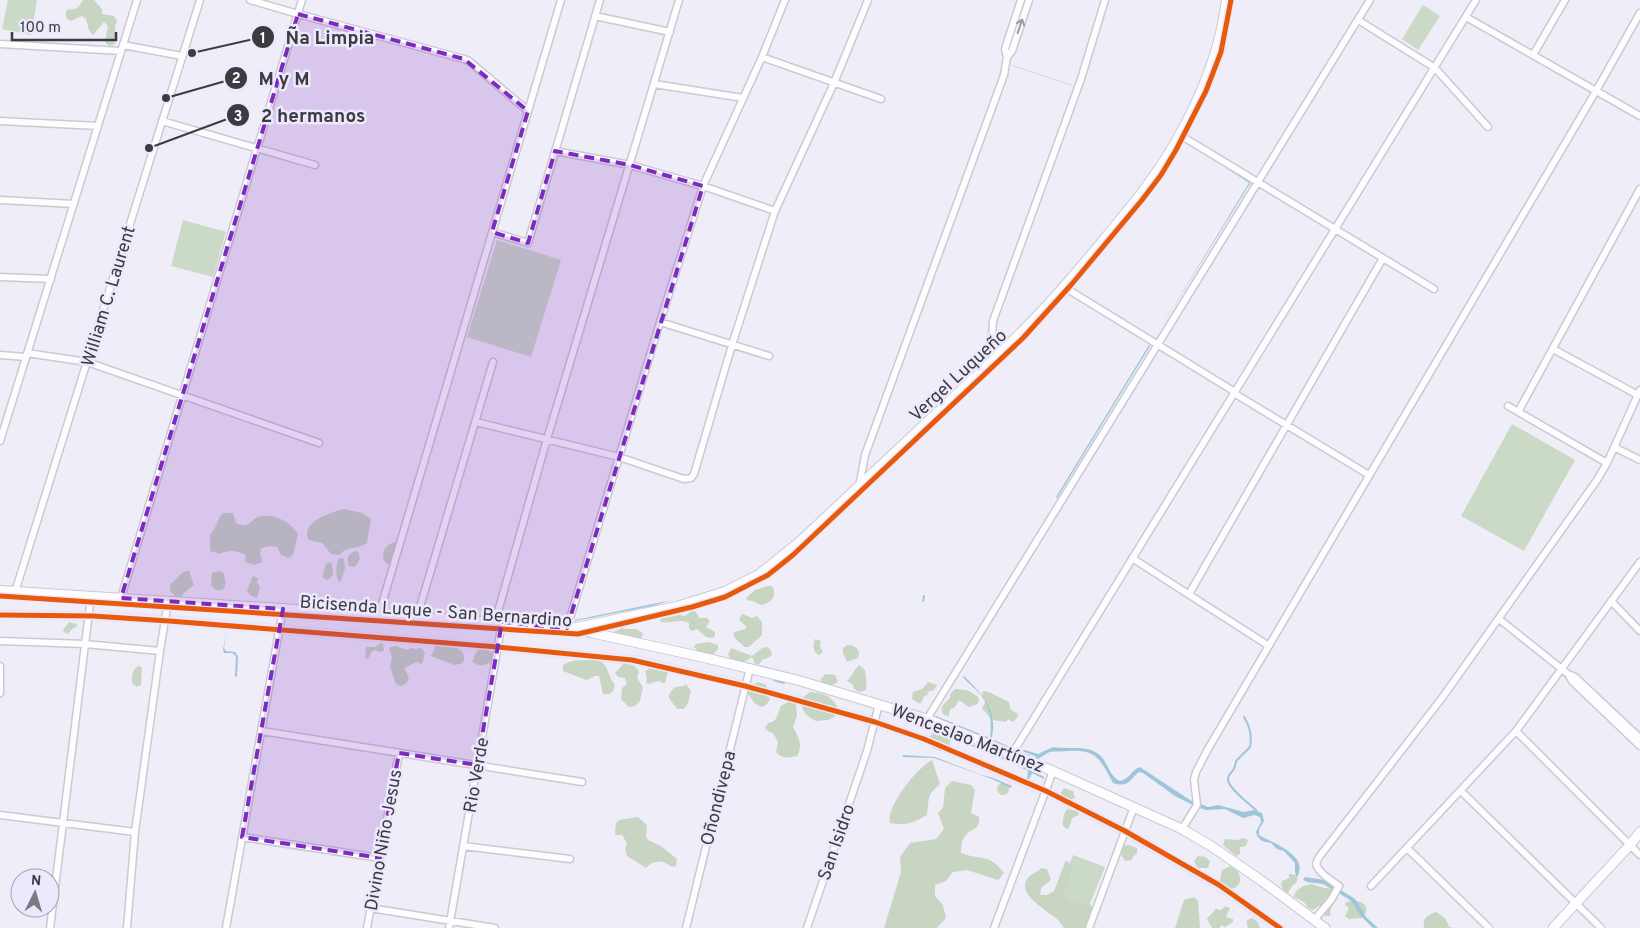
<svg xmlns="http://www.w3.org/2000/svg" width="1640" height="928" font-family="Overpass,sans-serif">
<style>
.built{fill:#eae6fa}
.green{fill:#cbdac6}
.forest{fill:#c7d5c2}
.water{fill:#9dc6d8}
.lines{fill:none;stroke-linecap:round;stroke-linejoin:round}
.stream{stroke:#9dc6d8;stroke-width:2}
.street-casing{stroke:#cbc9d1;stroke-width:9}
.secondary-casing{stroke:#cbc9d1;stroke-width:11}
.primary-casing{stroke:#cbc9d1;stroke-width:12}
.street{stroke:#fdfcfe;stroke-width:6}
.secondary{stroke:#fdfcfe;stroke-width:9}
.primary{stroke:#fdfcfe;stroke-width:10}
.cycleway-casing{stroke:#ece9fc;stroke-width:8}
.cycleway{stroke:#e8590c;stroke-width:5}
.oneway{stroke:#9c9ca0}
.marked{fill:#7b2cbf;fill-opacity:0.2;stroke:#7b2cbf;stroke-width:4;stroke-dasharray:10 6;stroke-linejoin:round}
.labels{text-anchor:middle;stroke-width:5;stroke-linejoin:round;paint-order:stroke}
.street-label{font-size:18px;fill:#3c3b42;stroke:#ece9fc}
.leader{fill:none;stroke:#3c3b42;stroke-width:2}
.callout-dot{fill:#3c3b42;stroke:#ece9fc;stroke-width:2}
.mark-label{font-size:15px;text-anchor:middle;font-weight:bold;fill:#fff}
.callout-label{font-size:19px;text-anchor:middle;font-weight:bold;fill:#3c3b42;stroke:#ece9fc;stroke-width:5;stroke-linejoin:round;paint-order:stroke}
</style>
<rect width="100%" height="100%" fill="#efedf8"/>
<path class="built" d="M0 609 138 612 506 643 636 655 737 678 873 716 928 735 1055 790 1135 831 1231 887 1287 928H1268L1225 896 1129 840 1051 800 925 745 865 724 735 688 636 666 505 653 136 623 0 619Z"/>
<path class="green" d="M8 0H37L31 35 2 29Z
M1232 0 1224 43 1212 79 1182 141 1162 175 1143 200 1072 286 1023 338 794 556 769 575 725 598 692 608 578 635 0 597V595L579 633 615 624 768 574 793 555 1022 337 1176 149Z
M1423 5 1440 16 1418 50 1402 39Z
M1013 65 1072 85V86L1013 66Z
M183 220 226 232 213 277 171 266Z
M497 240 561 260 531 357 467 337Z
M1512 424 1575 460 1524 551 1461 516Z
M1073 855 1105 867 1087 911 1056 898Z"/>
<path class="forest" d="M83 0H94L102 9V14L114 16 117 21C113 29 117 36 115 44L110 46 105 43 108 26 104 22 93 35 89 30 86 19 82 16 71 21 66 18V12L68 9C76 11 79 7 83 0Z
M344 509 362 513 371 519 367 543C357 550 348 545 339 555L331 554 322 543 309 540C299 522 332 512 344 509Z
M223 513H233L236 523C251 530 250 518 261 516 275 514 291 522 298 534L293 555 288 558 281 555 277 547 269 546 261 548 260 555 263 562 254 565 245 562 246 555C236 551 229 549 220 554L210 551V535C218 526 217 518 223 513Z
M394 542 399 543 400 559 393 564H387L383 559C383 550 385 546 394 542Z
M355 551 358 552 360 558 357 564 354 567 349 566C346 559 348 554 355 551Z
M341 558 344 559 345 568 341 581 339 582C335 575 336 566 338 559Z
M330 562 332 563C331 573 338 574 327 580L322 577 326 564Z
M189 571 194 585 184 593 181 598 175 596 170 591V585L183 572Z
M219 571 224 573C224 580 228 585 222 590H216L211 585 212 573Z
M253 576 258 578 257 583 260 587 257 598 250 595 247 591Z
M768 586H772C778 595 771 604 761 605L755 602 747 600 746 598 755 590Z
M692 611 696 612 699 618H707L710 621 706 627 715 632V636L712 638 706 637 697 629 692 631 689 628V623C679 618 671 624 661 622L660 619 679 615 685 616Z
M742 614 752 618 757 616 762 622V635L749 647H744C741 641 732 640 734 632L746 629V626L739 620Z
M69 622 76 624 78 626 72 629 68 634 64 632 63 630Z
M622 628 624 629H635L642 632 643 635 640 639 610 634Z
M815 639 821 641 820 647 823 652 819 655C812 652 813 644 815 639Z
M709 642 718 645V649L712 655 699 652 694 647 696 644Z
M381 643 383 644 384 651 379 652 376 650C369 651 371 655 368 659L365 658 366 647H375Z
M444 644C455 647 468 649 463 663L455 665 431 656 436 645Z
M847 645C856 646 861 649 858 658L847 662 843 653V648Z
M396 646 407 650 412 648 415 649 421 648 425 653 422 664 417 662 404 668C408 676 413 681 401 686L396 684 390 667 392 657 389 649 391 647Z
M481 647 489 649 493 655 492 661C484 667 480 666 472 662L476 652Z
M767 647 771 650 772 655 768 658 763 659 759 664H755L752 657 744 662 731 659 728 655 731 648 752 656 762 648Z
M594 659C611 664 606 674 615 685L613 691 609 694H603L599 676H595L586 680 563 671V665C574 658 581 662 594 659Z
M624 663 634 666 639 671 637 678 643 687 640 701 635 706 629 707 621 699 622 688 627 684 625 678 618 677 615 673Z
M655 665 663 667 668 671 665 683H662L660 681 654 682 650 684 646 683 647 678 645 671Z
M859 665 865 670C866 675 867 685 866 690L859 692 854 689 853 685 847 681C852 676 854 670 859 665Z
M138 666 142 667 141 685 137 687 132 683C132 676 132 670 138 666Z
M825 674 835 675 838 682 828 687 822 683 821 679Z
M758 682 766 685 768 697 770 699 767 704 762 707 754 703 748 693 752 685Z
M928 682 937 685 934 690 927 692 928 695 924 696 921 703H918L912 699 913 692 922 689Z
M686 684 691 691 688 703 684 709H677L669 698V694L675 687 684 686Z
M955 689 967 690 978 697 979 701 977 704 969 707 959 700 954 708 950 709 949 716 944 715C938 707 945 703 950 698V694Z
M983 691 989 692 1009 702 1010 709 1018 714 1017 718 1013 722 1008 719 1006 722 992 720 982 708 986 701 982 697Z
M810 692C823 693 831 695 837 707L834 717 828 720 816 721C806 716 800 710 802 698Z
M788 702H793L796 705 797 715 793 727C799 738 803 745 797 756 788 758 782 759 776 752L778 742 773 733 768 731 765 728 768 723C778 722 777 714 781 706Z
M933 732C940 732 946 733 951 739L949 746 940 751 933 748 929 738Z
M932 760 940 784C925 797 930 797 927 815 913 823 906 826 890 823 886 806 917 768 932 760Z
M952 781 971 785 975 790 971 813 979 817C980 828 975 828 968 833 961 838 961 846 961 853 981 861 988 852 1004 873L998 880 967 870 953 872 946 881 935 885V896L943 905 946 918 937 928H884L901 872 900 857 910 843 936 839 944 829 938 813 943 808 945 788Z
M997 789a6 6 0 1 1 12 0a6 6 0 1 1-12 0Z
M1064 788 1073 791 1075 798 1066 801 1061 797V792Z
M1067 809 1077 811 1079 815 1072 818 1069 828 1067 829 1063 826C1062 820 1064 813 1067 809Z
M638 817 647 825 646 836 648 840 661 846 677 859 676 866 672 867C663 860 654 859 646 868L627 856 625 850 627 843 622 835H615L616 823 619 820Z
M1243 838 1248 840 1246 846 1240 847V854L1236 856 1223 845 1225 839 1238 840Z
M1128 845 1137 848V853L1133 857 1132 860 1125 861 1120 852 1123 846Z
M1198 856 1205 857 1210 861 1208 868H1198L1194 861Z
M1066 860 1072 866 1071 875 1064 894 1067 900 1091 905 1095 915 1091 928H1064C1062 925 1059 921 1057 919 1048 911 1019 896 1026 881 1029 874 1037 873 1041 868L1047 869 1051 880 1041 888 1040 895H1047L1054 891Z
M1230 866C1246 872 1243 895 1221 888L1219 885 1222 870Z
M1289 874 1297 875V882L1292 886 1288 893 1283 890 1281 884 1282 881 1289 878Z
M1311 884 1324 888 1333 889 1338 898 1331 908 1330 916H1325L1320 905 1313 910 1308 908 1304 902 1294 897C1295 888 1304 886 1311 884Z
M1194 897 1198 901 1200 928H1175L1184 900Z
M1357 901C1368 904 1369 910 1362 918L1349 919 1345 916 1349 908 1345 905 1346 902Z
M1225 906 1230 908 1226 917 1233 919V922L1225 927 1221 925 1220 928H1212L1207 919C1209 915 1213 914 1215 909L1221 910Z
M1436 912C1443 916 1447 919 1449 927L1455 928H1424C1422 918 1428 915 1436 912Z
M1252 918 1258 922 1260 928H1249L1247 926V920Z"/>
<path class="water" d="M1219 163 1251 182 1155 337 1249 183Z
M1149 345 1150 346 1057 498 1056 497Z
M672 600 652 606 575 621V620Z
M227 628 224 648 226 651 235 652 238 656 237 676 235 677 236 656 232 653H224L223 650Z
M964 676C977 689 992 703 993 723 994 728 992 734 992 739L1010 747 1009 748 935 717 936 716 990 738C992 723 991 708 981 695 976 689 968 683 963 677Z
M923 725 1006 758V760L923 726Z
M1053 747C1070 750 1093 743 1104 760 1109 768 1111 777 1120 781 1131 778 1131 770 1140 767L1193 802V805L1175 796 1143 773 1139 772C1129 780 1129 788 1113 783 1100 759 1097 749 1067 751 1048 753 1055 748 1038 759L1035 756 1022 751 1025 750 1038 754Z
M903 755 935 757 979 774 993 778 1012 786 1011 788 992 779 934 758 903 757Z
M1011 761 1032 769 1044 777V779L1032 773 1029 780 1027 779 1028 771 1010 762Z
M1201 804 1208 807 1218 805 1244 812 1254 810 1262 813 1264 821 1259 829V835C1272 843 1310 855 1297 877L1295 872V863L1284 851 1277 849 1271 843C1263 842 1258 840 1256 832L1261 822 1260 817 1254 815 1243 818 1225 809 1206 810 1200 808Z
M1305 877 1325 880 1355 899 1366 917 1378 928H1373L1360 915 1353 903 1347 898 1323 884 1307 882 1303 880Z"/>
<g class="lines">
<path class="stream" d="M923 601 924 596
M541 618 564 620
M774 680 784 683
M1244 717C1250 727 1252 735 1250 747L1236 761C1235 773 1229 772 1228 778 1226 787 1251 805 1257 811"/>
<g class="street-casing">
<path id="street" d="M250 0 298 14 464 59 469 61 528 111
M595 16 670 32
M1466 17 1640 116
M1358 20 1435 68 1488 127
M0 44 121 51
M123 45 182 56
M1533 55 1565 0
M762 57 881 99
M1007 57 1012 51 1029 0
M654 84 743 98
M0 121 98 126
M162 121 315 165
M1180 135 1434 289
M555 151 630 165 703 186 775 211
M0 200 74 204
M492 232 528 243 600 0
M0 277 51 279
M1064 287 1235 392 1237 395 1369 475
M660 322 769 356
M1553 349 1638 395
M27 353 87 362 319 443
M0 355 26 357
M998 356 992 340 993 321 1081 79 1105 0
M1508 406 1607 463
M1518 412 1640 189
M476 422 619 457 684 479 691 478 694 474 732 345 775 211 834 83 868 0
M0 441 137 0
M1614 447 1640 460
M859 487 865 455 1004 75 1007 57 1005 49 1021 0
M1132 558 1269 646
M15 592 200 0
M1189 594 1383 258
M121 598 302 0
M1611 601 1640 631
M379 614 561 0
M417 617 493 362
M1499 619 1568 674 1575 677 1640 738
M495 622 547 439 679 0
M567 628 660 322 703 186 762 57 785 0
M0 641 85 644 160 651 168 601
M0 666V693
M1568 674 1572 681 1640 746
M927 719 1370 0
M262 731 582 782
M1516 731 1640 855
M1012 754 1476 0
M1461 791 1601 928
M0 815 135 832
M1182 829 1197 805 1194 780 1196 772 1208 749 1596 91 1640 13
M242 837 380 858
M463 846 570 859
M1407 848 1489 928
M1371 886 1516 731 1640 562
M370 908 495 928
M1314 920 1331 900 1339 886 1325 876 1319 870 1316 864 1319 857 1442 698 1597 480 1607 463 1640 390
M50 928 91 596
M127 928 135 832 160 651
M226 928 283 609
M367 928 399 753
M449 928 502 622
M686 928 750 668
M807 928 867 751 879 704
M994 928 1053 771
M1089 928 1134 807"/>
</g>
<g class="secondary-casing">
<path id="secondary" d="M577 628 593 633 702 657 797 680 927 719 1053 771 1182 829 1211 846 1262 881 1325 928
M1553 928 1630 845 1640 832"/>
</g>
<g class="primary-casing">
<path id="primary" d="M0 591 577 628 677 607 725 592 759 575 799 543C848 497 897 451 945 406 974 379 1003 352 1030 324 1055 299 1077 272 1100 245 1115 226 1131 208 1145 189 1185 136 1219 66 1227 0"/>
</g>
<use href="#street" class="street"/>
<use href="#secondary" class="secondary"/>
<use href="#primary" class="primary"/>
<g class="cycleway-casing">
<path id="cycleway" d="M0 596 578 634 692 607 725 597 768 575 793 555 1023 338 1071 285 1142 200 1161 175 1176 150 1206 91 1221 52 1231 0
M0 615 93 616 169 621 498 647 632 660 745 686 875 722 924 739 1046 791 1125 831 1219 885 1280 928"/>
</g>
<use href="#cycleway" class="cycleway"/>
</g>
<defs><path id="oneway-shaft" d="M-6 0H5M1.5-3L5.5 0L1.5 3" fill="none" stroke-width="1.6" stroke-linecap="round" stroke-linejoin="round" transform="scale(1.25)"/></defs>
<use class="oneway" href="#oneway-shaft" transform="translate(1020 26) rotate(-72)"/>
<path class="marked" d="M298 14 464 59 528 111 492 232 528 243 555 151 630 165 703 186 567 628 502 622 477 765 399 753 380 858 242 837 283 609 121 598Z"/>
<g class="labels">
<g class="street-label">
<text transform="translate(108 296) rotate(-73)" y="6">William C. Laurent</text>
<text transform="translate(958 375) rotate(-43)" y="6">Vergel Luqueño</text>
<text transform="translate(436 611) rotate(4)" y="6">Bicisenda Luque - San Bernardino</text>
<text transform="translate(968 738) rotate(21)" y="6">Wenceslao Martínez</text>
<text transform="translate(476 775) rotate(-80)" y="6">Rio Verde</text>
<text transform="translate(718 798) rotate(-76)" y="6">Oñondivepa</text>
<text transform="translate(383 840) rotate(-80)" y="6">Divino Niño Jesus</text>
<text transform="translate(836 842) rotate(-71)" y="6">San Isidro</text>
</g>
</g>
<path class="leader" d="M192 53L263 37M166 98L236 78M149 148L238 115"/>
<g class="callout-dot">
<circle cx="192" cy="53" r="5"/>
<circle cx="166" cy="98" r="5"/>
<circle cx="149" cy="148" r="5"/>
<circle cx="263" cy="37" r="12"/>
<circle cx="236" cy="78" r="12"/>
<circle cx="238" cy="115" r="12"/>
</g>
<g class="mark-label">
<text x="263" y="43">1</text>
<text x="236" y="83">2</text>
<text x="238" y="121">3</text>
</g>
<g class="callout-label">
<text x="330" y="44">Ña Limpia</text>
<text x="284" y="85">M y M</text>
<text x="313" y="122">2 hermanos</text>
</g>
<g transform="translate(35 893) rotate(5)"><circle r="24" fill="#ece9fc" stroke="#a6a3b2"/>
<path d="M0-4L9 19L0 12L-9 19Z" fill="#7b7982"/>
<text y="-8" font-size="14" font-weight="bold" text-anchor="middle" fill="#3c3b42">N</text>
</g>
<path d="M12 32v8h104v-8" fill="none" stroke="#3c3b42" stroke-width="2.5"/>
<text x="20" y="32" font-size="15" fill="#3c3b42" stroke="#ece9fc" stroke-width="4" paint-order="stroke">100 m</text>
</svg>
